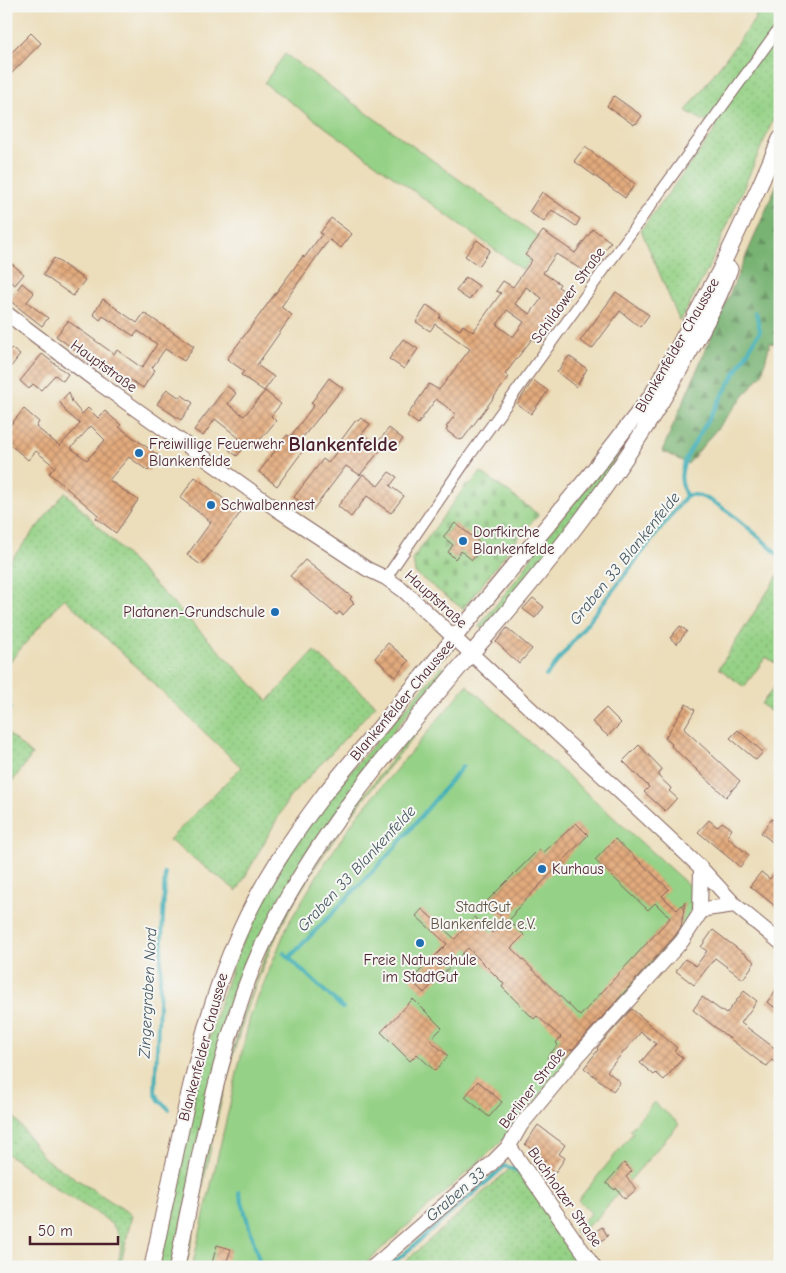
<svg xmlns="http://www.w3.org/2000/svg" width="786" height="1273" font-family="'Comic Neue',sans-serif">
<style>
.grass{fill:url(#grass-dots);stroke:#707858}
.forest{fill:url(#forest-firs);stroke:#61694f}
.cemetery{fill:url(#cemetery-stones);stroke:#707858}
.green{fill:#95d186;stroke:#707858}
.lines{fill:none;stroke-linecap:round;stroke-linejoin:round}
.stream{stroke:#3daeb7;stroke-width:4}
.building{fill:url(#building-cross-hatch);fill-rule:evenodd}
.street-casing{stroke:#83625d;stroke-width:12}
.secondary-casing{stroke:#83625d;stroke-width:16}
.primary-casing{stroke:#83625d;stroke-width:17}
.street{stroke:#fff;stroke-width:10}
.secondary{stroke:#fff;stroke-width:14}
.primary{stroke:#fff;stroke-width:15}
.poi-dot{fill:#1f6fb2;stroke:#f6f6f2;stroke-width:2}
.labels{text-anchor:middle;stroke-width:4;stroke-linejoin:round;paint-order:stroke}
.street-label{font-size:15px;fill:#4a1f2b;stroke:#f6f6f2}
.poi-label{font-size:15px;fill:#4a1f2b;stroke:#f6f6f2;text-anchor:start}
.park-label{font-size:15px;fill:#605446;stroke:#f6f6f2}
.water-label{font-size:16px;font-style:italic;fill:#455863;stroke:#f6f6f2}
.district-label{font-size:20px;font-weight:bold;fill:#4a1f2b;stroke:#f6f6f2}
</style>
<defs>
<pattern id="grass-dots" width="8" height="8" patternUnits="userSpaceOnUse" patternTransform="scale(1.25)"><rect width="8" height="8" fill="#95d186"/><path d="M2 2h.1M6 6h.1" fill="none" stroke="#82b374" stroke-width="1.8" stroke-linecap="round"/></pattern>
<pattern id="forest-firs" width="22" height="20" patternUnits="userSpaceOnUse" patternTransform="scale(1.25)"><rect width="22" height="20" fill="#78b373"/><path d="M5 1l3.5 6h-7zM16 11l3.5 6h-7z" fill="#64915f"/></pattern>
<pattern id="cemetery-stones" width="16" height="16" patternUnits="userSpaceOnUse" patternTransform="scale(1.25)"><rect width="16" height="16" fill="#95d186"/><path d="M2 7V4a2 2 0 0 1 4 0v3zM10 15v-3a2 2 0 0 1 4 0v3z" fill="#82b374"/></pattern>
<pattern id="building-cross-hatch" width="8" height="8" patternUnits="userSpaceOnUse" patternTransform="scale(1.25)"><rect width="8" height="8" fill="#e3ab7d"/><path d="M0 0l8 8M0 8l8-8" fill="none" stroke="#ba8b67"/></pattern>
</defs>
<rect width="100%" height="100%" fill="#f6f6f2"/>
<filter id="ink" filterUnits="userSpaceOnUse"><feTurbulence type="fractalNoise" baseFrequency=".02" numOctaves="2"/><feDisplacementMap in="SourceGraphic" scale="10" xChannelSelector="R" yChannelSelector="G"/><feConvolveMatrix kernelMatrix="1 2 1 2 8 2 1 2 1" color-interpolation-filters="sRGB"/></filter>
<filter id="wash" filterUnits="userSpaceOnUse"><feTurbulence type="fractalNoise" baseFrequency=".0096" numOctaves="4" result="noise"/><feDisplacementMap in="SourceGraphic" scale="20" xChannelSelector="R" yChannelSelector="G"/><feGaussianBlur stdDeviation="1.12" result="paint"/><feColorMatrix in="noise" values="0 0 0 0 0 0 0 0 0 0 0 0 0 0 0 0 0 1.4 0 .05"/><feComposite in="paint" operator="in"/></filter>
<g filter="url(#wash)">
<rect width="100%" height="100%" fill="#ecdebb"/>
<path class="grass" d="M757 6H780V104L710 265 680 322 641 230 717 128 686 111 755 19Z
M652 408 567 529 483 629 479 626 521 574 539 545Z
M65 492 268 701 314 651 376 705 289 798 237 891 169 840 241 767 64 598 6 666V566Z
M780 572V666L766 657 744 687 719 668Z
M442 666 445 669 395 729 248 961 171 1267H158C189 1121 211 967 297 841 340 779 393 724 442 666Z
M780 680V712L770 711 761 704Z
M418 726 421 728C369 791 317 855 280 929 228 1034 211 1153 186 1267H183L213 1122 244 1010 269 946 298 891 350 813Z
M6 732 32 755 6 790Z
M6 1106 44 1158 132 1215 120 1267H117C120 1254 124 1243 116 1230 106 1215 78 1203 63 1193 43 1180 25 1166 6 1153Z
M515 1164 586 1267H399Z"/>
<path class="forest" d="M780 177V344L770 343 762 374 688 464 662 451Z"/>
<path class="cemetery" d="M481 472 539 515 525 529 463 609 415 573 413 558 467 484 469 486Z"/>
<path class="green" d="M285 54 539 237 526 255 531 259 523 270 264 83Z
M467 685 695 891 687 929 573 1056 501 1142 361 1267H192L250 1017 288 924 321 869 357 816Z
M654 1102 679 1124 598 1217 577 1235 574 1230 591 1213 578 1200 633 1133 630 1130Z"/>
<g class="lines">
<path class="stream" d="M686 496C679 478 680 472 688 454L760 331 756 313
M546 676 686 496C707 486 763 541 780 556
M6 707 10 708
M165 873 155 1092 159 1100 169 1109
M284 953 289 958 393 850 463 766
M289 958 343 1008
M239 1192 261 1267
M389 1267 505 1166 517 1170 519 1173"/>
</g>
<g id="blocks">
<path class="building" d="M31 33 41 43 6 79V58Z
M614 96 642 116 636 124 635 123 634 125 607 106Z
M585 147 635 184 625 198 574 161Z
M542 192 580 219 576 226 552 210 544 222 529 212Z
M331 218 352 234 341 248 330 240 325 245 281 307 292 315 257 365 274 377 264 391 241 375 244 371 227 359 303 256 304 258 322 234 320 233Z
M593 229 611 242 587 273 556 254 543 273 560 284 558 287 571 295 536 342 532 339 505 374 509 377 463 439 459 440 446 430 448 428 446 427 456 414 436 399 418 424 407 416 429 384 439 390 470 349 435 324 430 331 416 322 427 305 441 315 439 318 460 330 463 325 473 332 501 293 496 291 503 281 513 287 532 260 525 255 543 231 575 253ZM526 287 542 298 530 314 515 304ZM507 310 524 322 513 337 497 325Z
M477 240 490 250 479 266 465 256Z
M54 258 85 280 73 296 43 275Z
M6 259 24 274 15 285 6 278Z
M466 277 479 286 469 300 456 291Z
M22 283 34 293 27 302 48 318 42 326 9 300Z
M616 292 649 315 640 327 620 311 592 349 580 341Z
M103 299 137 323 144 313 194 346 184 361 165 349 152 368 155 370 143 388 129 379 126 382 100 364 98 367 56 336 68 321 114 354 117 350 142 368 157 344 138 331 134 336 103 316 100 320 93 314Z
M403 339 418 349 404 369 389 359Z
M11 348 20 355 6 373V354Z
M42 354 68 374 63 381 55 375 41 390 33 384 29 389 20 381Z
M569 356 587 369 576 387 557 372Z
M329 378 343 388 298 443 305 448 277 486 259 472 287 435 290 437 314 405 311 403Z
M533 380 548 391 531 414 517 404Z
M227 386 236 393 228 404 244 416 265 391 281 404 271 416 276 421 254 447 248 443 237 456 229 450 239 438 215 419 203 436 194 430Z
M167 389 180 398 182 395 193 403 181 420 157 404Z
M69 392 72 402 82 414 88 408 98 418 105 411 121 425 119 427 159 456 148 471 129 457 109 480 138 500 116 533 96 518 98 515 49 473 55 467 36 451 28 460 6 441V430L24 409 39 422 36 427 60 446 80 424 66 412 60 402ZM91 426 105 440 87 460 71 448Z
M361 418 370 424 362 434 382 448 360 475 346 466 312 511 294 497 323 459 328 463 342 445 339 443 356 420 358 421Z
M389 428 403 439 393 451 379 441Z
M389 472 397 477 390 486 404 496 391 513 367 496 351 517 338 506 363 474 378 486Z
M195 477 241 512 201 565 187 555 211 522 180 498Z
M455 523 484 546 472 560 461 551 455 559 448 552 453 545 443 537Z
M305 560 352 597 350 599 354 603 343 615 339 612 337 615 290 576Z
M533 598 544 607 535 618 523 609Z
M680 626 687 631 677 644 670 638Z
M507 628 532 649 519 664 496 642Z
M388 643 409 661 395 677 375 658Z
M686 704 695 710 684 729 740 781 726 797 671 746 672 744 665 738Z
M606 708 621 723 608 736 592 722Z
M738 730 763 752 756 760 730 738Z
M639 745 662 769 658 776 670 787 671 789 669 791 677 798 665 811 644 792 649 787 623 761Z
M772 819 780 825V848L761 833Z
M709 820 717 827 722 822 732 829 727 837 749 855 740 867 698 832Z
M576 823 588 835 514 912 515 914 509 920 524 935 511 948 580 1016 670 918 655 903 648 910 595 860 615 839 669 889 662 896 677 910 685 902 681 927 675 936 572 1050 571 1049 554 1064 547 1057 558 1045 556 1043 561 1037 537 1016 534 1019 502 987 504 984 468 948 424 993 411 980 447 944 416 916 422 909 455 939 474 917 492 933 505 920 486 902 539 849 543 853Z
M780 867V910L750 886 761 872 770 879Z
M713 930 755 962 743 979 715 958 694 985 676 971 685 959 696 966 707 951 701 947Z
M780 985V1011L767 1002Z
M744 991 757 1001 741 1023 780 1052V1066L772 1060 767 1066 760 1062 693 1010 702 997 726 1014Z
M413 999 442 1028 430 1040 448 1056 435 1071 417 1054 410 1061 381 1032Z
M632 1009 677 1048 674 1051 683 1058 664 1080 656 1073 654 1075 640 1063 656 1044 641 1032 607 1071 620 1082 613 1091 584 1068 598 1050 597 1048Z
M478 1081 502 1102 489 1117 465 1097Z
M538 1125 565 1145 559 1154 565 1158 555 1173 543 1164 546 1160 525 1144Z
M624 1163 632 1171 626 1177 637 1189 625 1199 616 1188 615 1190 606 1183Z
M602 1227 608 1236 598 1243 592 1234Z
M217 1245 231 1249 225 1267 212 1263Z"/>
</g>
</g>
<g filter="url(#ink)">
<use href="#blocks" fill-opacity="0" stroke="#83625d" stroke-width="1"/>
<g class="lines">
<g class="street-casing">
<path id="street" d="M386 578 470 455 777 31"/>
</g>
<g class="secondary-casing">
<path id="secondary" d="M6 313 99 383 278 510 367 569 386 578 403 590 665 834 701 868 735 905 780 942
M700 913 706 909 735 905
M509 1146 594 1267
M373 1267 491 1164 509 1146 521 1125 578 1056 682 941 700 913 701 868"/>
</g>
<g class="primary-casing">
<path id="primary" d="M152 1267C164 1209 176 1151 189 1093 202 1038 216 983 240 931 262 881 292 837 325 793L592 472 651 396 720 270 760 185 780 139
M177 1267C194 1181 210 1095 237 1012 252 962 276 914 304 870 352 792 412 723 471 654 548 566 621 475 678 373 697 340 717 305 730 269"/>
</g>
<use href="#street" class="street"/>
<use href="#secondary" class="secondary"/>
<use href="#primary" class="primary"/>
</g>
</g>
<g class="poi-dot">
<circle cx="139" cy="453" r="5"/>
<circle cx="211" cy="505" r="5"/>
<circle cx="463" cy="541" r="5"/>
<circle cx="275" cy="612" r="5"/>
<circle cx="542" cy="869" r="5"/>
<circle cx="420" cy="943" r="5"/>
</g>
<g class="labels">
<g class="street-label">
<text transform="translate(568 295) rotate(-54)" y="5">Schildower Straße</text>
<text transform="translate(677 345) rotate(-60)" y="5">Blankenfelder Chaussee</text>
<text transform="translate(104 366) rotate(36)" y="5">Hauptstraße</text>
<text transform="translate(436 599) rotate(42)" y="5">Hauptstraße</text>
<text transform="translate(402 700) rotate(-50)" y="5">Blankenfelder Chaussee</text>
<text transform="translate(203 1047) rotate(-75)" y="5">Blankenfelder Chaussee</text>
<text transform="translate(532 1088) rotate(-52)" y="5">Berliner Straße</text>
<text transform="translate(565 1197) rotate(55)" y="5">Buchholzer Straße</text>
</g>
<g class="poi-label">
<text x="149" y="449">Freiwillige Feuerwehr<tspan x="149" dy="17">Blankenfelde</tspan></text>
<text x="221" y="510">Schwalbennest</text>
<text x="473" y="537">Dorfkirche<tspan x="473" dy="17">Blankenfelde</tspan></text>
<text x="265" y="617" text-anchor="end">Platanen-Grundschule</text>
<text x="552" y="874">Kurhaus</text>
<text x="420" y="965" text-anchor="middle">Freie Naturschule<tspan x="420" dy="17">im StadtGut</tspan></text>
</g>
<g class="park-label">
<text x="483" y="912">StadtGut<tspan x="483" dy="17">Blankenfelde e.V.</tspan></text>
</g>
<g class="water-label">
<text transform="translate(624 558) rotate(-51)" y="6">Graben 33 Blankenfelde</text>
<text transform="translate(356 868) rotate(-47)" y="6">Graben 33 Blankenfelde</text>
<text transform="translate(147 993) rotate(-87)" y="6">Zingergraben Nord</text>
<text transform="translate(455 1194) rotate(-41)" y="6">Graben 33</text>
</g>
<g class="district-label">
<text x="343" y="451">Blankenfelde</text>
</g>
</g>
<rect width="786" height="1273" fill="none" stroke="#f6f6f2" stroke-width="25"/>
<path d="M30 1236v8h88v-8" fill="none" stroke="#4a1f2b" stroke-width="2.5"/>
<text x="38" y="1236" font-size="15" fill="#4a1f2b" stroke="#f6f6f2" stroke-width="4" paint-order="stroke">50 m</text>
</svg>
